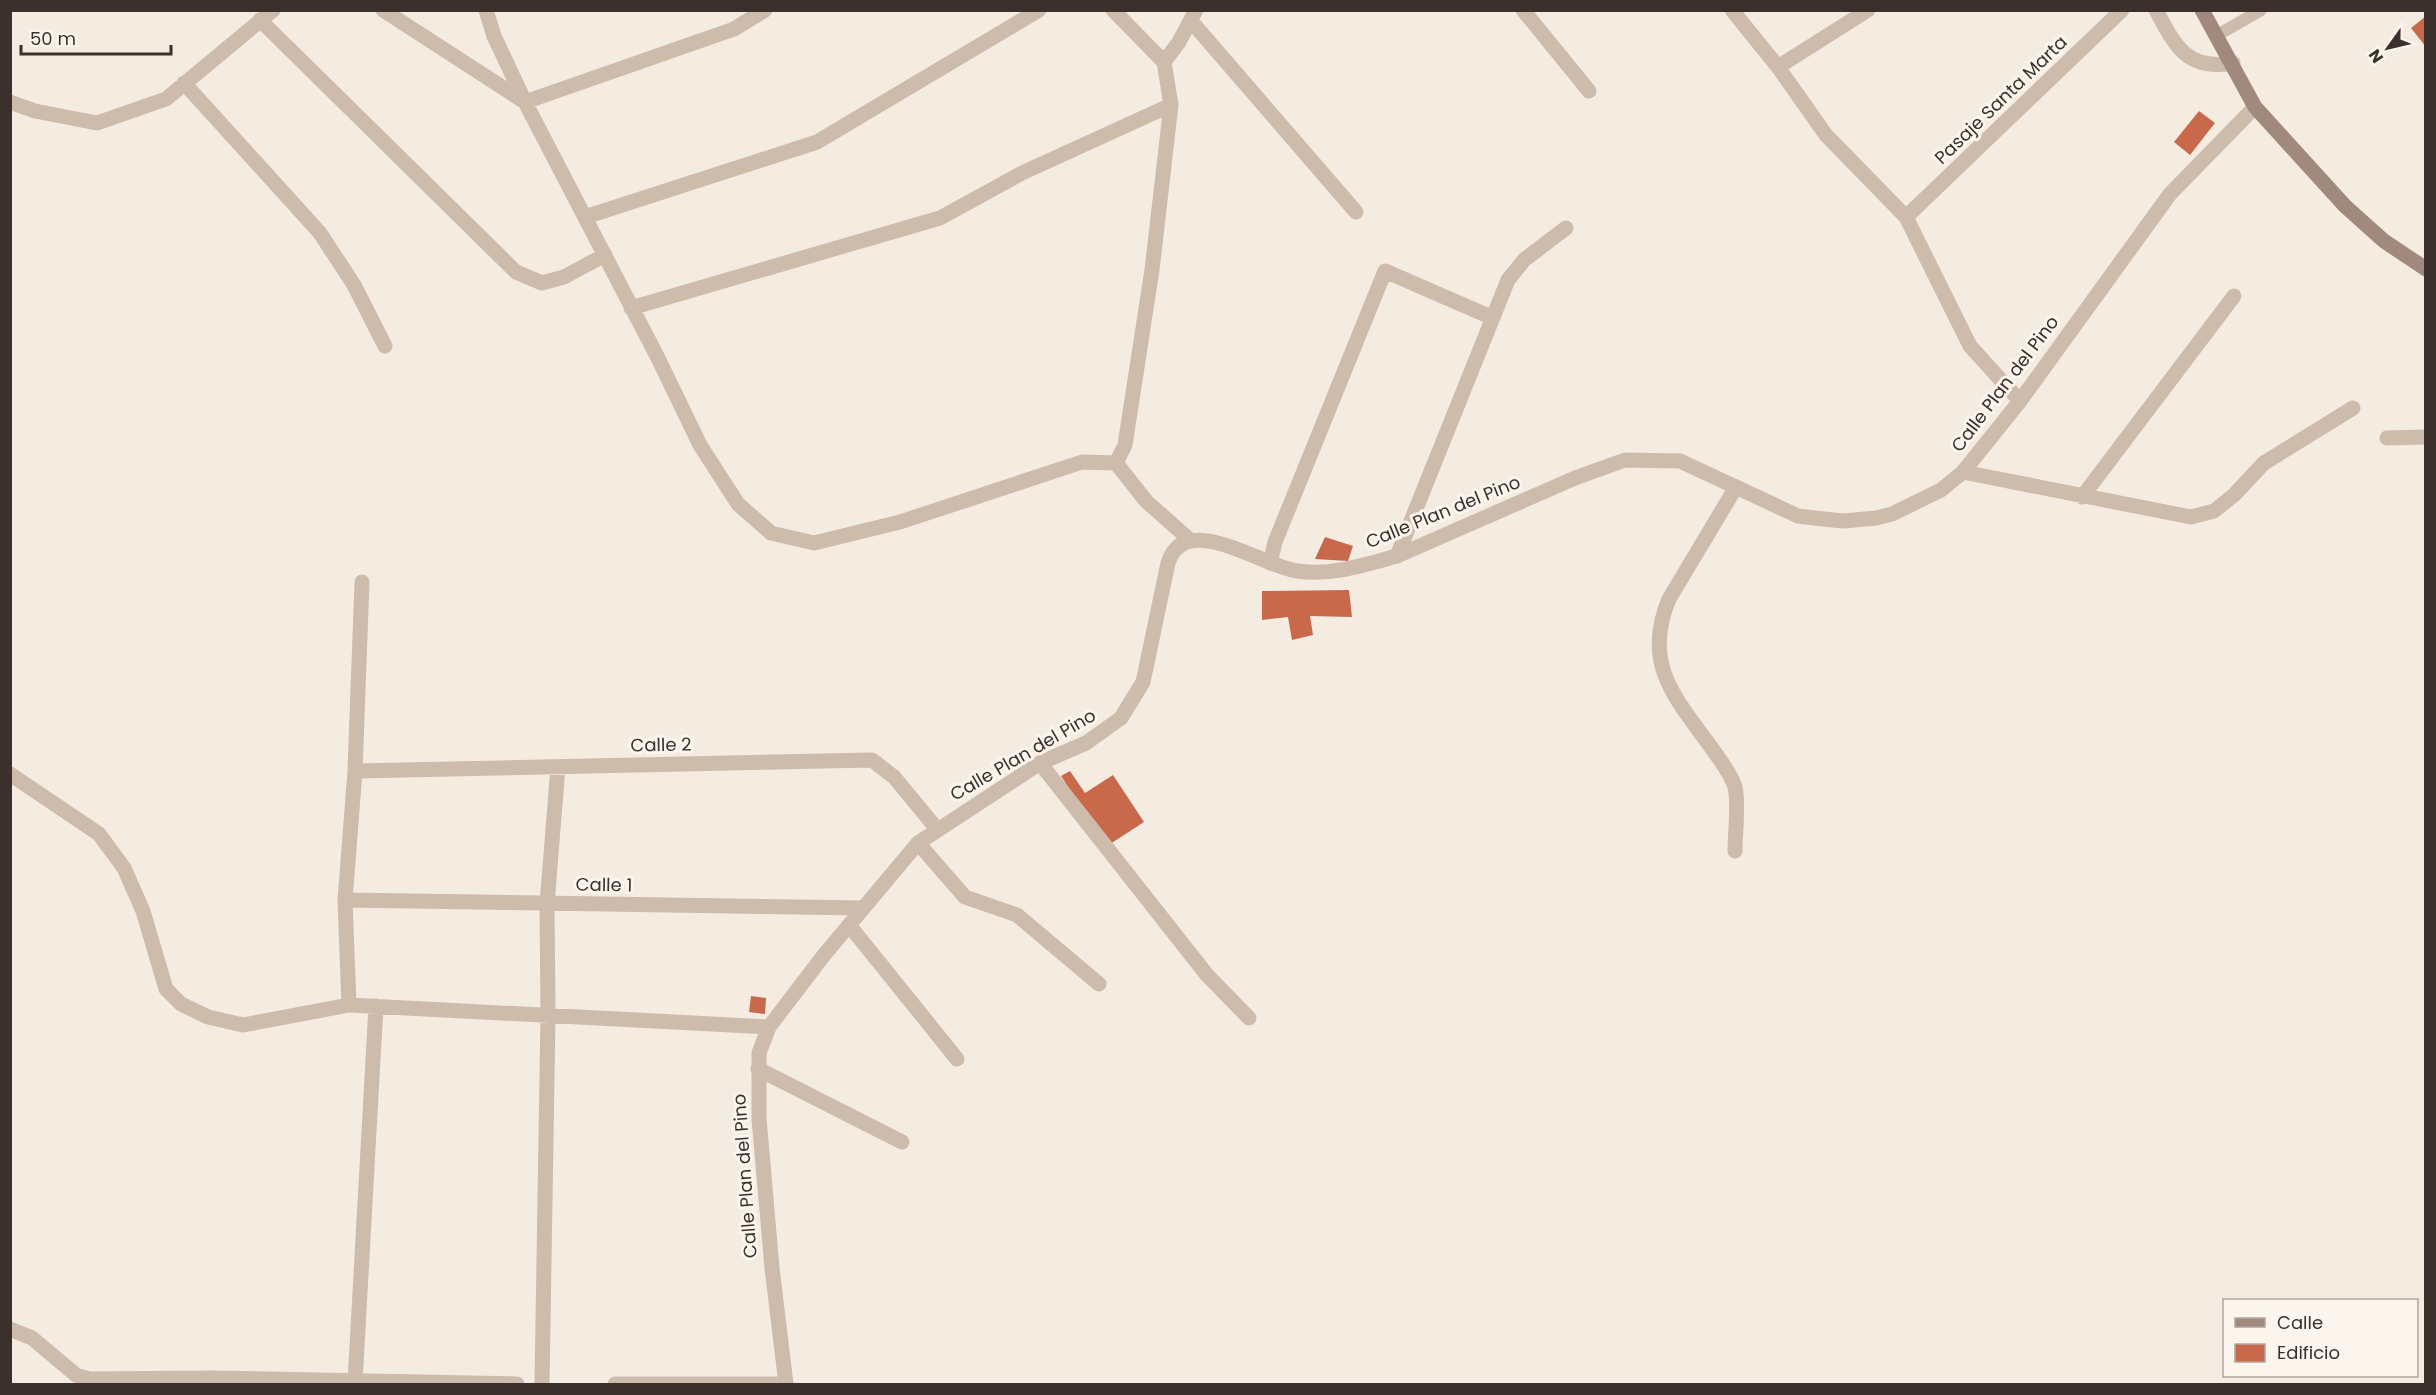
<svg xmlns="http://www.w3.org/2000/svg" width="2436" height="1395" font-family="Poppins,sans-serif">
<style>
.building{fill:#c8694b}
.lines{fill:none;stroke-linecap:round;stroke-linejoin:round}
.service{stroke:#cdbbac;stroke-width:12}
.minor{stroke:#cdbbac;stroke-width:15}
.tertiary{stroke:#cdbbac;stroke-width:15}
.secondary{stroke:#a18a7d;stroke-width:15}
.labels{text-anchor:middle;stroke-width:6;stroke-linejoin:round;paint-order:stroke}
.street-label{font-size:18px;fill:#3b302b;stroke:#fbf5ee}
</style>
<rect width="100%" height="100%" fill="#f4ebe1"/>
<path class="building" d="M2426 16V47L2411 28Z
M2199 111 2215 123 2190 155 2174 142Z
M1325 537 1353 546 1348 561 1315 559Z
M1349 590 1352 617 1310 616 1313 635 1292 640 1288 617 1262 620V591Z
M1070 771 1085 793 1113 775 1144 822 1107 846 1061 776Z
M751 996 766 998 765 1014 749 1012Z"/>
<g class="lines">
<path class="service" d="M2216 36 2261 10"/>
<path class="minor" d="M383 10 525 102 734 29 765 10
M486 10 494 36 525 102 657 356 700 445 738 504 771 533 814 543 900 522 1082 462 1116 463 1146 501 1190 540
M1113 10 1164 62
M1523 10 1589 91
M1732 10 1778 67 1826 135 1906 217 1970 346 2020 401
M2156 10C2176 48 2188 71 2233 63
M260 20 516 272 542 283 564 277 605 255
M1191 21 1356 212
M1778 67 1868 10
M184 83 320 233 354 285 385 346
M10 102 35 111 97 123 166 99 273 10
M585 217 817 142 1039 10
M1906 217 2122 10
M631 308 940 218 1022 173 1171 105
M2387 438 2426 437
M1116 463 1125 445 1152 270 1171 105 1164 62 1179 42 1196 10
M1963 472 2191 517 2214 511 2234 495 2264 463 2353 408
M2082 497 2234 296
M1397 556 1508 280 1524 260 1566 228
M1270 563 1275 542 1385 271 1493 318
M1040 763 1207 975 1249 1018
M355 771 872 760 894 777 937 829
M10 774 99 834 124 868 143 911 166 989 181 1004 208 1017 243 1025 349 1005 769 1027
M918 843 965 897 1017 915 1099 984
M1735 851C1735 833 1739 803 1735 787 1731 773 1719 759 1711 747 1675 698 1642 663 1669 599L1736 487
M345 900 863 908
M849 925 957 1059
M349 1005 345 900 355 771 362 582
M758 1069 902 1142
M10 1329 32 1338 76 1375 89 1379 212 1378 517 1384
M355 1382 376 1006
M542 1384 548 1015 547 904 558 767
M615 1384H786"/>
<path class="tertiary" d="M786 1384 772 1268 759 1118V1053L769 1027 824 955 918 843 1040 763 1086 743 1121 718 1143 682 1168 563C1185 510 1262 566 1297 571 1332 576 1364 565 1397 556L1575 478 1625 460 1680 461 1798 516 1814 518 1843 521 1876 518 1892 514 1941 490 1963 472 2020 401 2170 194 2255 107"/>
<path class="secondary" d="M2202 10 2255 107 2345 206 2384 241 2426 269"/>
</g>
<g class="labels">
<g class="street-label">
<text transform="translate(2001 100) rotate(-44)" y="6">Pasaje Santa Marta</text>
<text transform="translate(2005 384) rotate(-53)" y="6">Calle Plan del Pino</text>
<text transform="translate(1443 512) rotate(-22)" y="6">Calle Plan del Pino</text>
<text transform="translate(661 745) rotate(-1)" y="6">Calle 2</text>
<text transform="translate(1023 755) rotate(-30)" y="6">Calle Plan del Pino</text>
<text transform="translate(604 885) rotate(1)" y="6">Calle 1</text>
<text transform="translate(745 1176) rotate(-94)" y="6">Calle Plan del Pino</text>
</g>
</g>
<rect width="2436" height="1395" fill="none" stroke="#3b302b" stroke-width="24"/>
<rect x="2223" y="1299" width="195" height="78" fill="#fbf5ee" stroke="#aea6a0" stroke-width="1.5"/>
<rect x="2235" y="1318" width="30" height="9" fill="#a18a7d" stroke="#aea6a0" stroke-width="1.5"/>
<text x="2277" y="1329" font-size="18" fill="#3b302b">Calle</text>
<rect x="2235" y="1344" width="30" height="18" fill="#c8694b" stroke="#aea6a0" stroke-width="1.5"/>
<text x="2277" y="1359" font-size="18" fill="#3b302b">Edificio</text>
<g transform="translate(2388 48) rotate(236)" stroke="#fbf5ee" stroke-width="4.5" paint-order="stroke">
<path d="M0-4.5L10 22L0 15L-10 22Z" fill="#3b302b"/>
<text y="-9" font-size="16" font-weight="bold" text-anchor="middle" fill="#3b302b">N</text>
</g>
<path d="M21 45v9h150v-9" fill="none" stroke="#3b302b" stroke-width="3"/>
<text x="30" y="45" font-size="18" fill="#3b302b" stroke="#fbf5ee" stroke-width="4.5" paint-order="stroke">50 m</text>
</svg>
